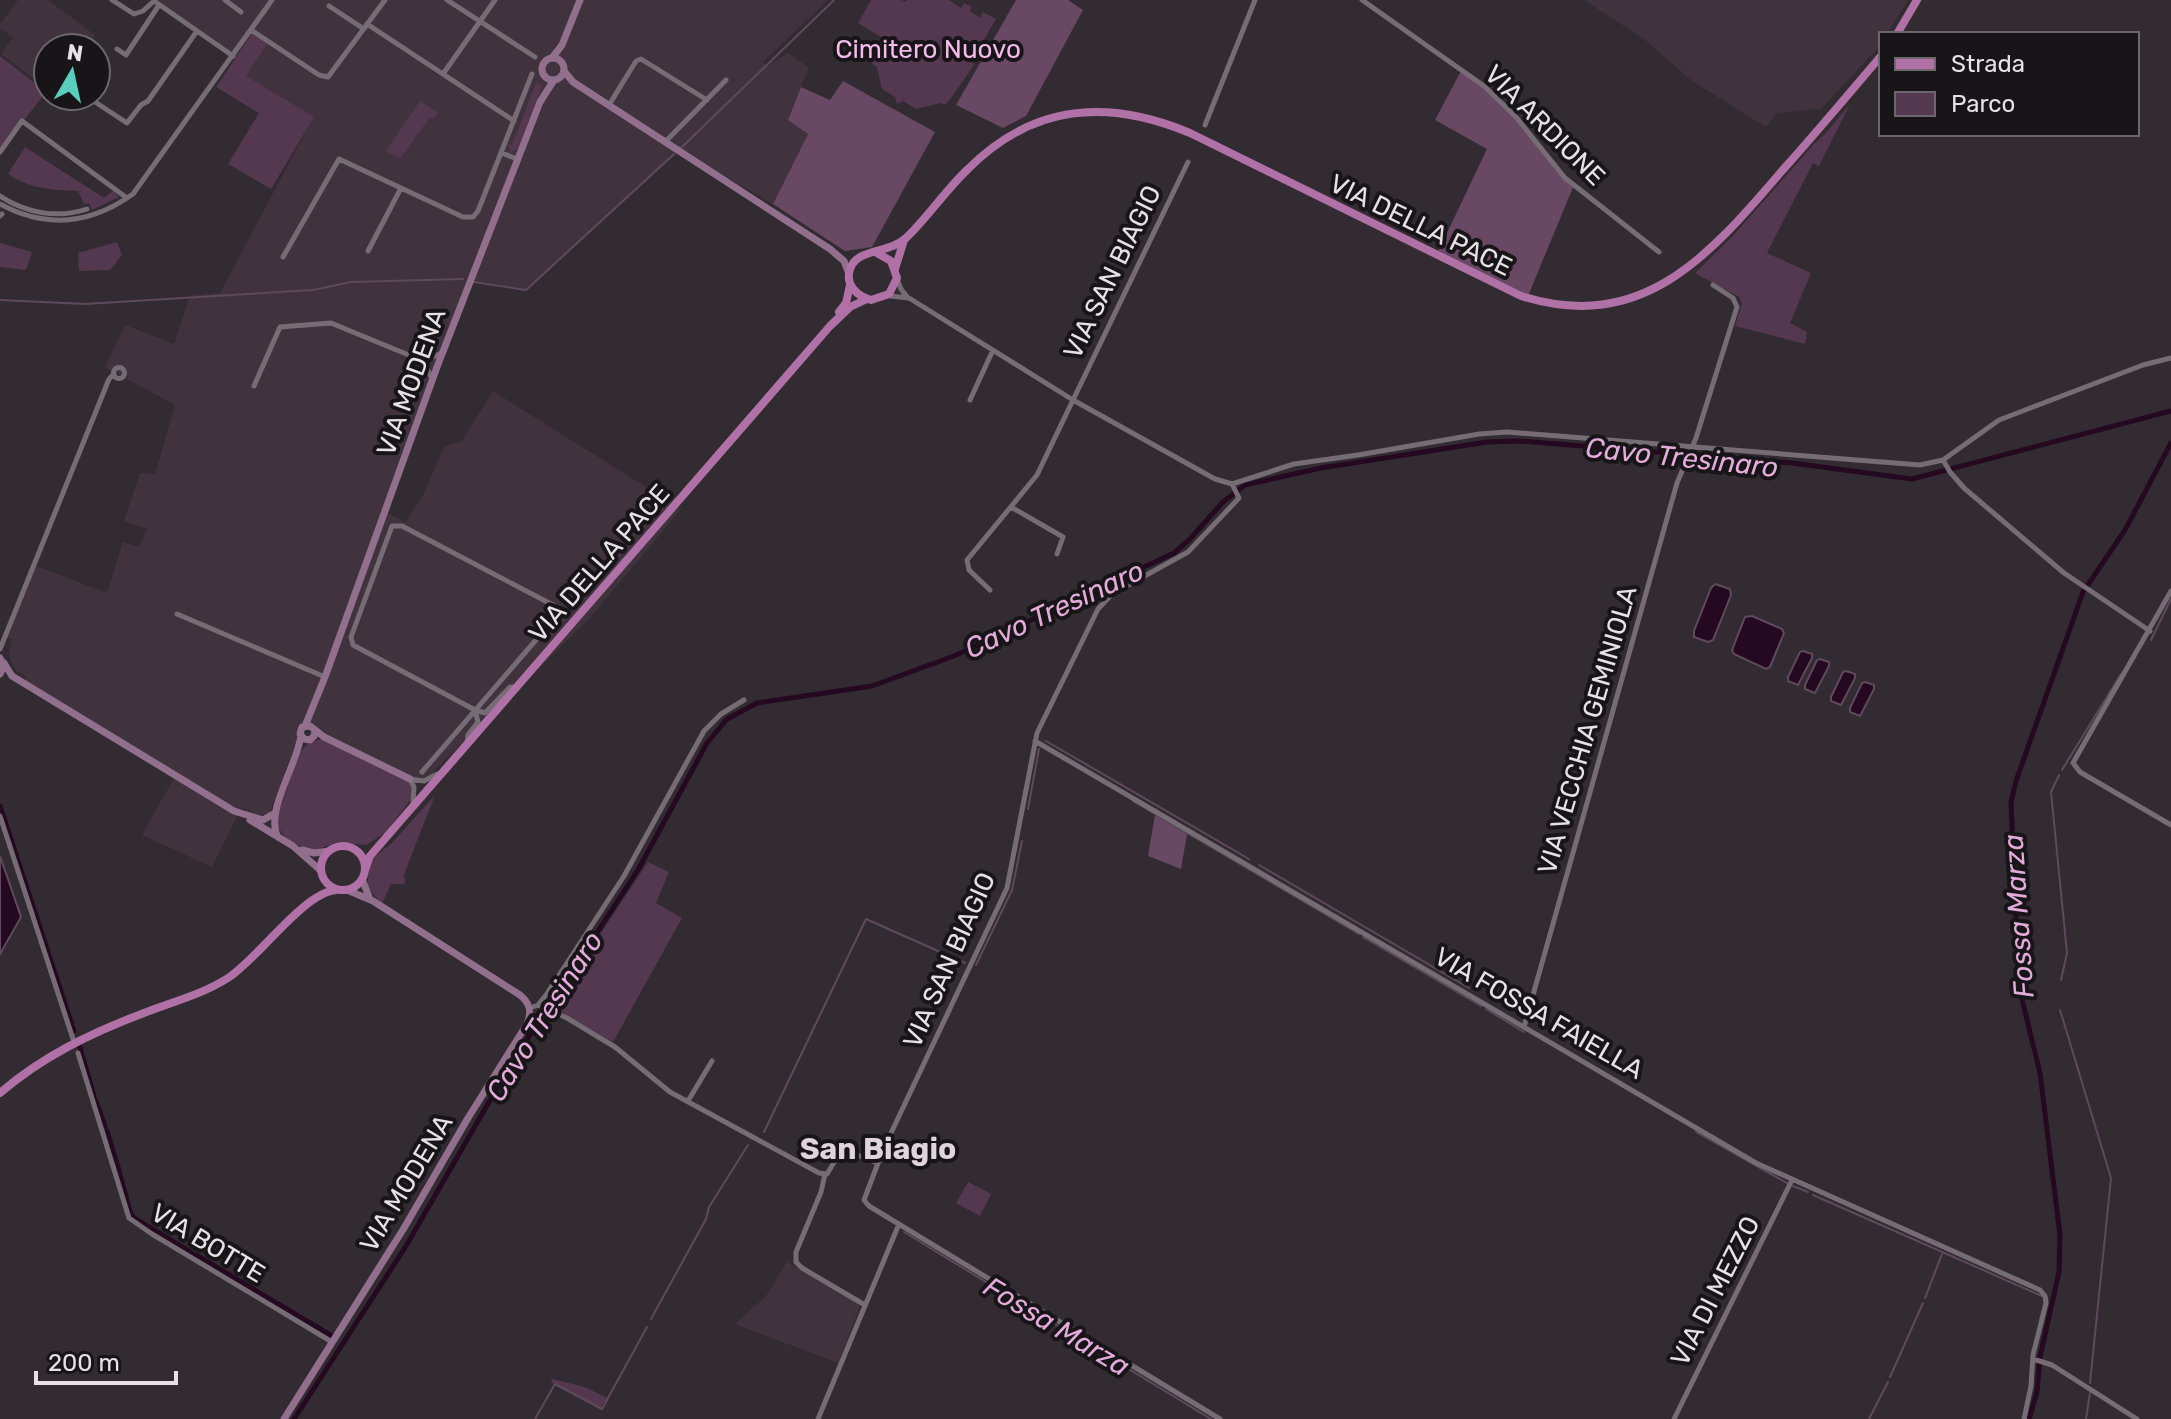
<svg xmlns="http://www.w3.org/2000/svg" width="2171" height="1419" font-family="Rubik,sans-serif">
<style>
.built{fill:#40333e}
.green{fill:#543850}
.forest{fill:#684863}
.water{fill:#240921;stroke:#5e4a5c;stroke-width:2}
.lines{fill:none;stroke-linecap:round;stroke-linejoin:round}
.stream{stroke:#5e4a5c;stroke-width:2}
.canal{stroke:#240921;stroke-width:5}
.street{stroke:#766d74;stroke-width:5}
.secondary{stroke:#926f8d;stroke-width:7}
.primary{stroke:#af71a6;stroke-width:8}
.labels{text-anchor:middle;stroke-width:8;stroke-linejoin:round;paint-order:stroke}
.park-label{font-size:26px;fill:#f4bbea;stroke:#181518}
.street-label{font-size:26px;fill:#e7e1e6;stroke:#181518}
.water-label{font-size:28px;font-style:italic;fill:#e3abd9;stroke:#181518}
.quarter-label{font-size:30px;font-weight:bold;fill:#dfd4dd;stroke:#181518}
</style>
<rect width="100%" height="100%" fill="#332b32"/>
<path class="built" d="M18 0H48L95 35 85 48H48V90L1 54 13 38 0 28V24Z
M150 0H828L763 62 768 65 788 53 809 68 788 119 808 134 773 204 680 151 544 274 524 289 467 279 385 512 405 522 422 497 444 447 462 441 493 391 681 509 590 618 430 775 421 779 409 776 299 723 297 740 269 814 259 816 242 807 212 867 142 835 174 778 24 685 27 678 17 671 11 661 9 651 12 639 4 636 31 564 107 593 123 542 139 547 147 529 124 521 140 473 155 474 175 405 105 367 125 325 174 344 190 295 220 293 313 118 244 78 231 55Z
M1584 0H1908L1887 34H1881L1879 47 1821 109 1777 113 1766 127 1692 81 1644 39Z
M787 1262 855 1301 860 1306 838 1363 735 1324 766 1296Z"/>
<path class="green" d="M871 0H901L906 2 907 0H949L961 8 964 3 972 7 970 11 980 18 983 12 996 19 971 62 974 64C971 70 951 99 945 105L940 103 916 109 903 101 897 104 895 97 882 89 877 67 872 64 884 39 858 23Z
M252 34 267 44 246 76 314 117 271 189 228 164 259 113 216 87Z
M0 56 46 92 0 151Z
M536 83 542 86 518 148 511 152 507 144 512 145Z
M420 101 438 113 434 119 430 117 400 159 386 151Z
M1850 104 1819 166 1813 163 1767 253 1811 273 1790 323 1807 332 1805 344 1735 326 1742 304 1739 297 1695 273 1731 238 1814 144 1824 135Z
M25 147 104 198 113 191 119 197 92 210 89 203 84 204 78 191C52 190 30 189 8 174Z
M117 242 122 255 110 270 79 271 78 253Z
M0 243 32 252 26 270 0 267Z
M321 739 412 784V797L409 802 385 833 366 845 337 842 316 850 303 848 285 837 277 826 278 813 301 751 309 743Z
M435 795 403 877 406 879 404 884H391L382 904 367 887 369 869 375 856 391 844Z
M648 862 669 872 656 903 682 918 613 1042 552 1007Z
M968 1182 991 1194 980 1216 956 1203Z
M552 1379 585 1387 607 1398 600 1408 551 1382Z"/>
<path class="forest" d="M1016 0H1068L1083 10 1026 116 1003 128 956 105Z
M1461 71 1493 93 1574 185 1528 296 1436 256 1487 149 1435 120Z
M843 81 935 132 872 247 845 251 773 204 808 134 788 120 801 87 830 100Z
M1155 815 1187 834 1181 869 1148 856Z"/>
<path class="water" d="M1715 584 1730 589 1731 595 1713 640 1708 642 1694 637V631L1711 588Z
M1752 616 1782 629 1784 633 1770 667 1766 669 1734 654 1732 650 1745 617Z
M1803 651 1812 654V658L1798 685 1788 681V677L1800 652Z
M1820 659 1829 662V666L1815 693 1805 689V685L1817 660Z
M1846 671 1855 674V678L1841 705 1831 701V697L1843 672Z
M1865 682 1874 685V689L1860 716 1850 712V708L1862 683Z
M0 856 21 917 0 954Z"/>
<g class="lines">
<path class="stream" d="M681 148 834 0
M474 282 526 290 674 154
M0 300 85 304 313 290 351 282 463 279
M2151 640 2171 599
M1046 741 1249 859
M2062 770 2121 674
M2059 775 2051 792 2067 953 2061 980
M1133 801 1359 934
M1028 809 1039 749
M1259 865 1469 988
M1363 937 1481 1006
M976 965 1012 890 1022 841
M1486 1009 1524 1032
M2060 1010 2111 1178 2090 1383
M764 1132 866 919 965 963
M1696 1132 1787 1183
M1793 1186 1808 1192
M1813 1195 2042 1296
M904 1232 1211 1419
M1925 1298 1942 1254
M2052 1299H2054
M651 1319 706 1219 709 1207 748 1145
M1890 1377 1923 1303
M535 1419 555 1384 602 1409 647 1327
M1869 1419 1888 1382
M2086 1419 2090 1393"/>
<path class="canal" d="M0 806 74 1031
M79 1044 94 1096
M95 1099 105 1126
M107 1131 120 1174
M121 1178 130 1212 134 1218 192 1253
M196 1255 332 1336
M294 1419 406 1246 512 1062 638 870 707 743 727 719 757 703 872 686 954 656 1174 553 1190 539 1223 502 1245 485 1321 468 1487 442 1520 441 1792 463 1912 479 2171 411
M2029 1419 2037 1392 2040 1357 2059 1272 2060 1235 2040 1073 2019 987 2011 802 2016 781 2083 592 2125 530 2171 443"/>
<path class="street" d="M112 0 134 14 143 11 154 1
M225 0 241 12
M447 0 535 57
M1362 0 1484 86 1516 117 1565 178 1659 252
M154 1 233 56
M329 6 364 29
M367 24 514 121
M251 30 319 75 328 77 385 0
M117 49 126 55 159 5
M443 74 495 0
M86 96 127 123 141 105 148 101 197 31
M609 105 636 61 641 59 707 100
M1205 125 1255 0
M665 142 726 80
M0 152 22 121 127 198
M502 153 517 159
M1188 162 1073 400 1215 479 1232 484 1239 498 1188 552 1112 594 1098 609 1037 733 1007 888 883 1150 864 1200 869 1206 1220 1419
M0 196C26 213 57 219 87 209
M0 204C46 229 91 224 133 194L272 0
M0 216 2 214
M368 251 401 188
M283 257 339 159 463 217H473L478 211 532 74
M897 279 901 289 908 298
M890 296 909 298 1073 400 1037 475 967 560 969 570 990 590
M417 358 428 359 442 353
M113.5 373a5.5 5.5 0 1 1 11 0a5.5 5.5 0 1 1-11 0Z
M254 386 280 327 331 323 416 358 426 366 432 379
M970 400 993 350
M1943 460 1950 472 1964 488 2064 573 2150 631
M1232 484 1294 464 1358 455 1479 434 1507 432 1920 465 1943 460 1999 420 2143 365 2171 358
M1011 507 1063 537 1057 554
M2171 591 2073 763 2080 772 2171 825
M177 614 325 677
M0 649 109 379 114 374
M1035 741 1756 1163 2040 1290 2045 1296 2046 1303 2033 1355 2031 1386 2024 1419
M467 743 468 735 478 722 475 710 485 713 510 687H517
M422 772 554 619 556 612 553 605 402 526H392L351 637 353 645 475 710
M413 802 414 787 410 779 424 781 437 774
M0 816 74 1042
M538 1005 567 1018 615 1047 670 1092 819 1173 827 1174 842 1149 877 1163
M530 1008 538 1005 546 995 624 876 704 731 721 714 744 700
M1524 1027 1677 483 1696 438 1737 307 1733 298 1713 285
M78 1053 129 1218 152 1234 332 1342
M688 1101 712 1061
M825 1174 821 1192 796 1252V1262L802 1268 865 1305
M2033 1359 2052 1365 2137 1419
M818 1419 899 1224
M1674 1419 1792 1180"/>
<path class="secondary" d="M542 69a11 11 0 1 1 22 0a11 11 0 1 1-22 0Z
M552 58 562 45 580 0
M564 71 573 82 830 249 844 261 849 274
M0 658 4 666 0 674
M4 663 12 676 234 811 263 820 275 813
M305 726 325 677 437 367 540 102 554 80
M315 731 314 736 310 740 304 739 300 734 302 727 310 726 324 737 410 779
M250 820 293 846 320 870
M278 837C264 812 298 764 301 735
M302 850 314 853 329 851
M362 879 369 897
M284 1419 404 1228 468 1118 527 1024C532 1012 530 1003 520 995L373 901 347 890"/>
<path class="primary" d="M1897 34 1917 0
M877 253 891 261 897 278 889 294 871 300C857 296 845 285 850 269 857 248 889 254 906 238 928 217 945 191 967 170 1032 104 1107 98 1190 133L1521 296C1642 334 1709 256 1781 172 1815 134 1848 95 1881 56
M895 269 904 240
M839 312 846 303 850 285
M321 868a22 22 0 1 1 44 0a22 22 0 1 1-44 0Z
M365 870 370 856 830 326 850 307 867 299
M0 1093C43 1056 91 1033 144 1013 172 1002 203 994 228 978 259 958 303 893 336 890"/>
</g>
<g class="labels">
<g class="park-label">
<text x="928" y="58">Cimitero Nuovo</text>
</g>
<g class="street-label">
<text transform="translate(1545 125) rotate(45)" y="9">VIA ARDIONE</text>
<text transform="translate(1421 225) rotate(26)" y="9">VIA DELLA PACE</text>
<text transform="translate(1112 272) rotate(-64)" y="9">VIA SAN BIAGIO</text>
<text transform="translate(411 382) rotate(-70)" y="9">VIA MODENA</text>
<text transform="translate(599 563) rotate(-49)" y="9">VIA DELLA PACE</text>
<text transform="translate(1587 730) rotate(-74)" y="9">VIA VECCHIA GEMINIOLA</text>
<text transform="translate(949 960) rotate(-66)" y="9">VIA SAN BIAGIO</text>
<text transform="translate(1539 1013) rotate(30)" y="9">VIA FOSSA FAIELLA</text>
<text transform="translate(406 1183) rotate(-59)" y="9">VIA MODENA</text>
<text transform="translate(208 1243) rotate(31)" y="9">VIA BOTTE</text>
<text transform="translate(1715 1291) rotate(-63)" y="9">VIA DI MEZZO</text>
</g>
<g class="water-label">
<text transform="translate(1682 457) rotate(6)" y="10">Cavo Tresinaro</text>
<text transform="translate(1054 609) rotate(-25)" y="10">Cavo Tresinaro</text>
<text transform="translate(2018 916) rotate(-94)" y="10">Fossa Marza</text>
<text transform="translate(544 1016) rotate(-58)" y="10">Cavo Tresinaro</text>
<text transform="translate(1057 1326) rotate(31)" y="10">Fossa Marza</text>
</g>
<g class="quarter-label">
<text x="878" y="1159">San Biagio</text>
</g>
</g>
<rect x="1879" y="32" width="260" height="104" fill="#181518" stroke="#6b676a" stroke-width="2"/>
<rect x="1895" y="58" width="40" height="12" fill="#af71a6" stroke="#6b676a" stroke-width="2"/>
<text x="1951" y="72" font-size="24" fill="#e7e1e6">Strada</text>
<rect x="1895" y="92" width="40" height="24" fill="#543850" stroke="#6b676a" stroke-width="2"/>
<text x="1951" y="112" font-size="24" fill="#e7e1e6">Parco</text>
<g transform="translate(72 72) rotate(9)"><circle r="38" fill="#181518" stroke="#6b676a" stroke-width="2"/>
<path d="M0-6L14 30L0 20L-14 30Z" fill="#5acebd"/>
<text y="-12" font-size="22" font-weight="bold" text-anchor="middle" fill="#e7e1e6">N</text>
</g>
<path d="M36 1371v12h140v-12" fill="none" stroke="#e7e1e6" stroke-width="4"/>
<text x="48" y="1371" font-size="24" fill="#e7e1e6" stroke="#181518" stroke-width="6" paint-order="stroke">200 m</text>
</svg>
